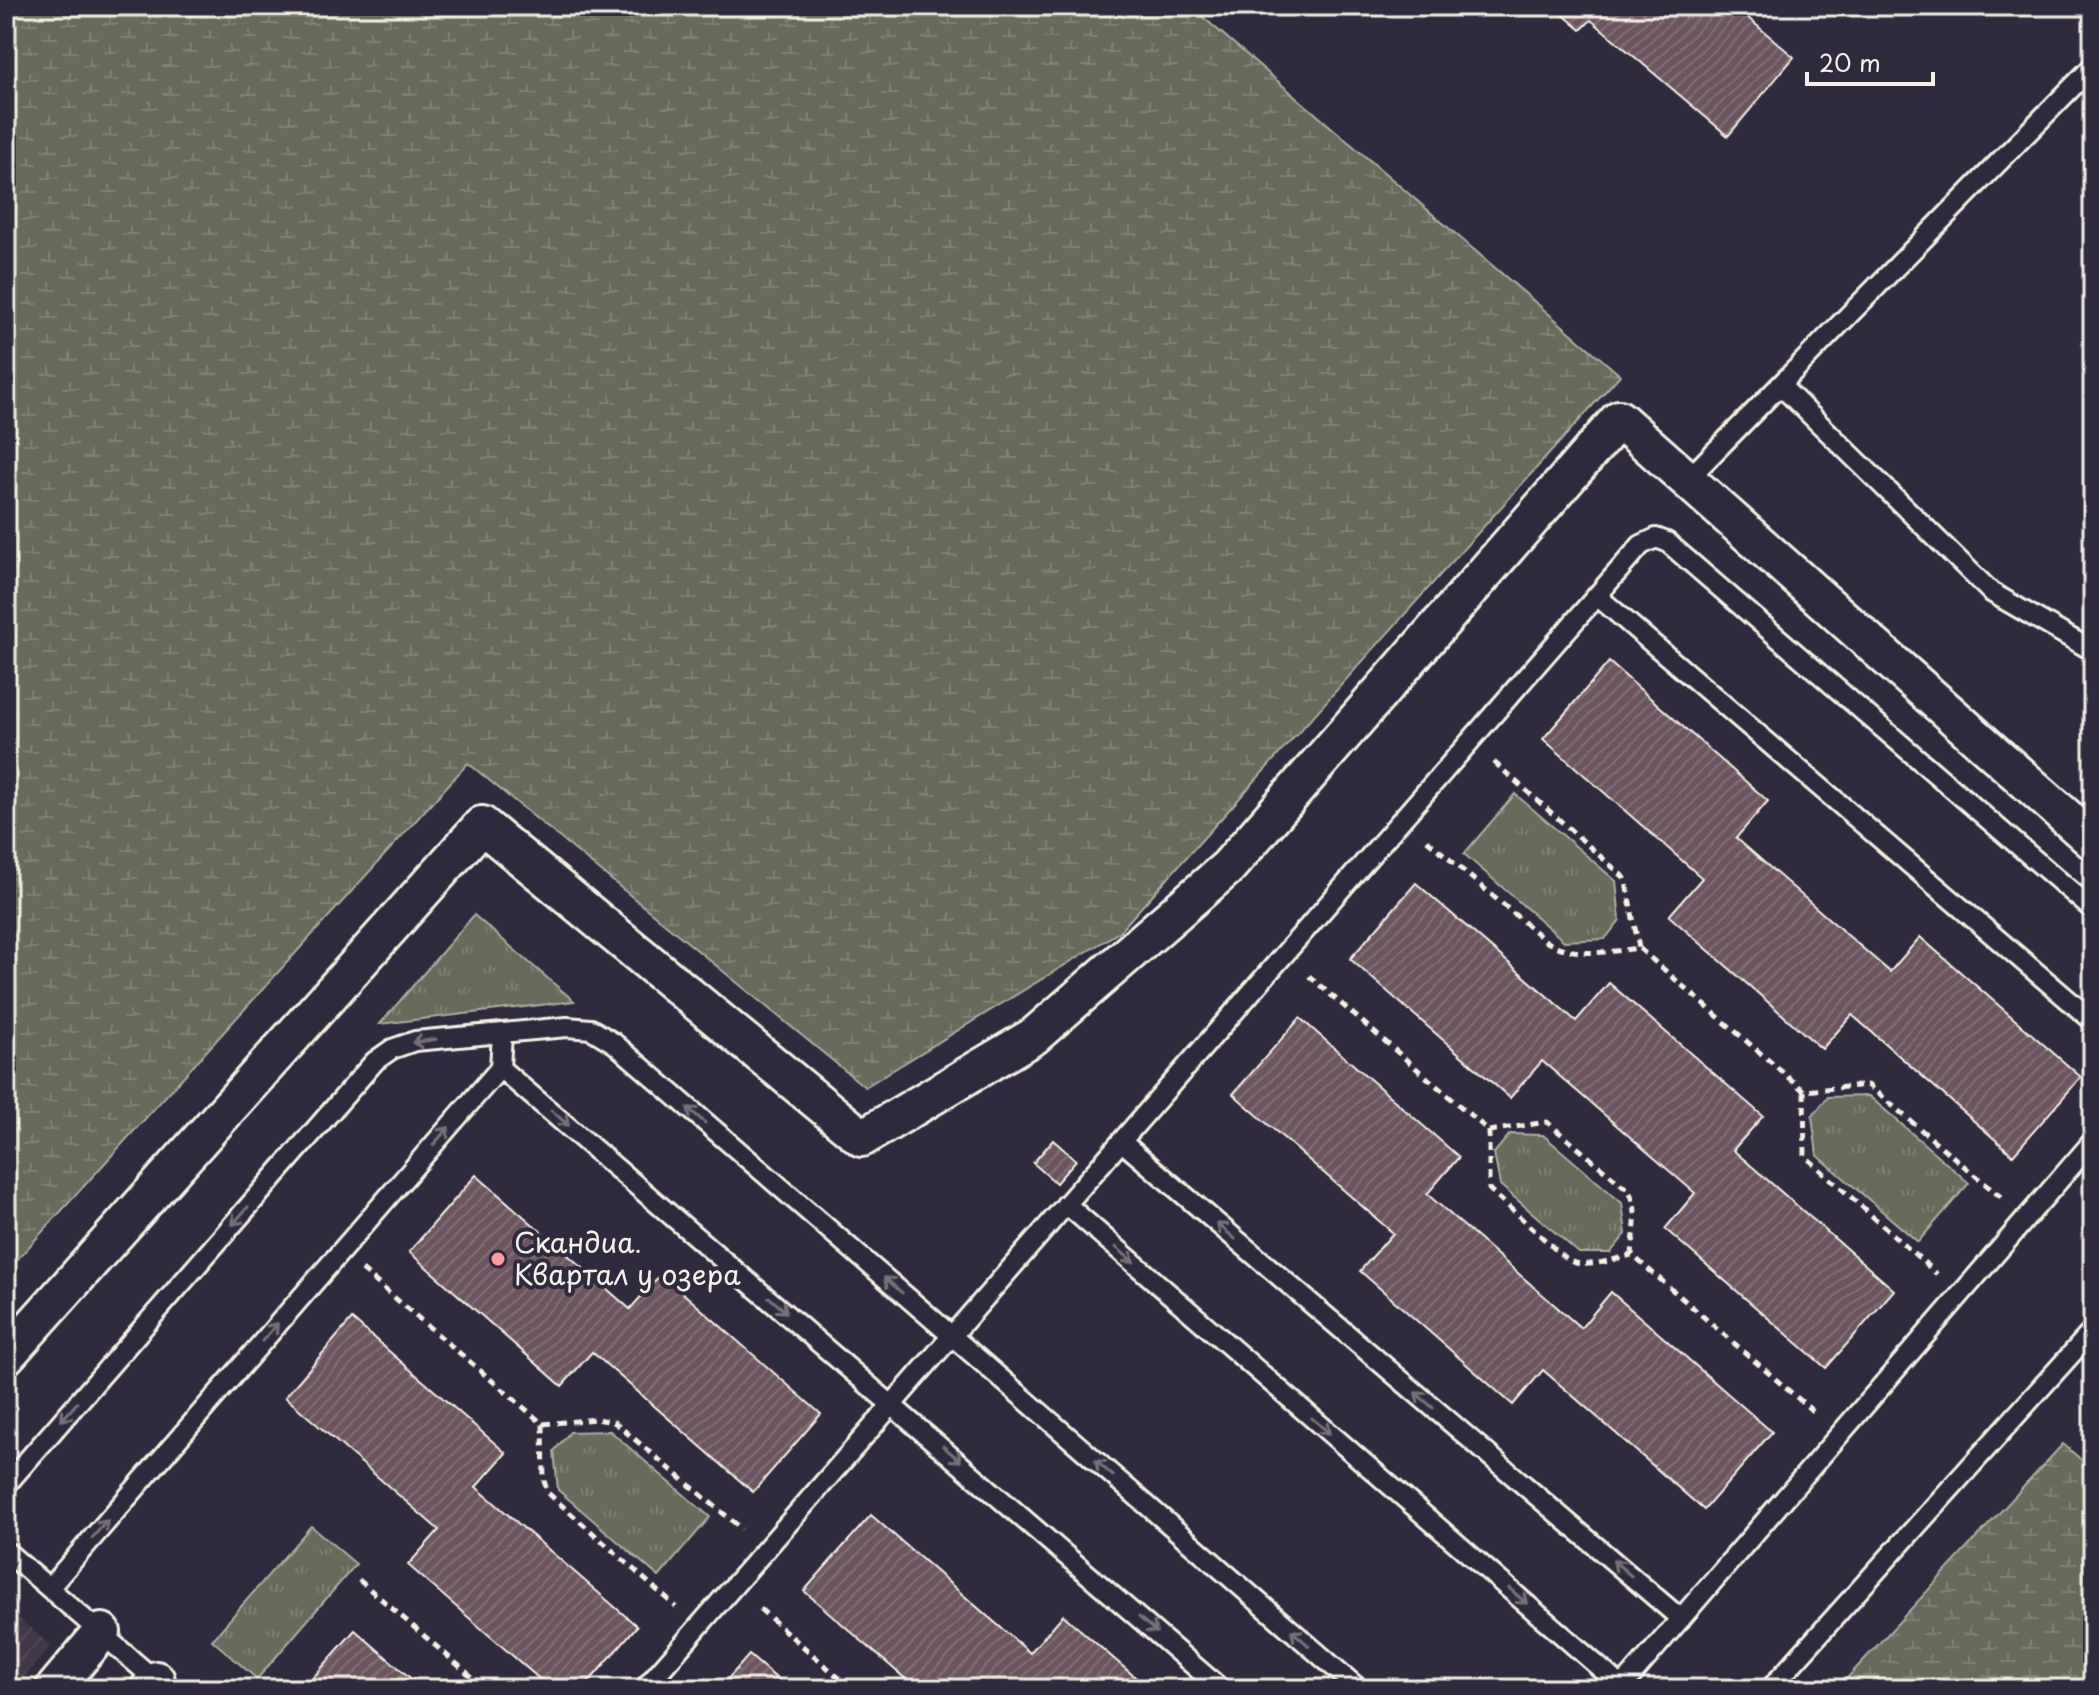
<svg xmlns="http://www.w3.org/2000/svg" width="2099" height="1695" font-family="'Playpen Sans',sans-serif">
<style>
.industrial{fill:url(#industrial-furrows)}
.wetland{fill:url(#wetland-marsh);stroke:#aeaea2;stroke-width:2}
.park{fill:url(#park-tufts);stroke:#aeaea2;stroke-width:2}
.building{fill:url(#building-hatch);stroke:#f4f1e8;stroke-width:2}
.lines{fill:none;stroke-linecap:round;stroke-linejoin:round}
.service-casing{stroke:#f4f1e8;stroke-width:24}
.minor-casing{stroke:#f4f1e8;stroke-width:42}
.path{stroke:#f4f1e8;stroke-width:5;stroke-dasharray:8 6;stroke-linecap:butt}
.service{stroke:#2f2a3d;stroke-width:18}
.minor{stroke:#2f2a3d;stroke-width:36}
.oneway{stroke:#747079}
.poi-dot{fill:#ff9aa2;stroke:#2f2a3d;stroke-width:3}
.labels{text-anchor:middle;stroke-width:8;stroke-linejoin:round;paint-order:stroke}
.poi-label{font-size:28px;fill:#f4f1e8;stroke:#2f2a3d;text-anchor:start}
</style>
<defs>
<pattern id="industrial-furrows" width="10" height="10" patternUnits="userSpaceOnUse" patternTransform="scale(2)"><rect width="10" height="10" fill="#423747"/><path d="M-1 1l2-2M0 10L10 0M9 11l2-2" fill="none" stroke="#554b59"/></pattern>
<pattern id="wetland-marsh" width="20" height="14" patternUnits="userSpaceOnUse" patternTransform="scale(2)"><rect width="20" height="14" fill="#686a5b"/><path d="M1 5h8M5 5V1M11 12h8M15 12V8" fill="none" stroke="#7e8073"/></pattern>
<pattern id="park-tufts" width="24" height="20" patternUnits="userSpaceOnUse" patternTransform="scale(2)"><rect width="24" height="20" fill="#686a5b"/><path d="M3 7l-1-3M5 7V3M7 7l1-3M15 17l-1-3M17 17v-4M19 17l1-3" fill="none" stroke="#7e8073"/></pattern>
<pattern id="building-hatch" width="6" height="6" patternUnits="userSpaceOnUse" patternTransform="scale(2)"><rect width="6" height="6" fill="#6d555f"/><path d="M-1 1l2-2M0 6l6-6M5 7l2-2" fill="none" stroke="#826e76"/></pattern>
</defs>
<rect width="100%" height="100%" fill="#2f2a3d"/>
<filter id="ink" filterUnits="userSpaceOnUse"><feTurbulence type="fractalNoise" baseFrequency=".0125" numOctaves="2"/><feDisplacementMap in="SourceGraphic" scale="16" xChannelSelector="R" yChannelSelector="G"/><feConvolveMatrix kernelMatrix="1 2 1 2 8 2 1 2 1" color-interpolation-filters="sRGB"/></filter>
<g filter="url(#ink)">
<path class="industrial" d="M6 1607 51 1646 13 1689H6Z"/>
<path class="wetland" d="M6 6H1190L1620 375 1119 932 865 1087 468 763 6 1272Z
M2063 1444 2093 1470V1689H1837Z"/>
<path class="park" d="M1515 794 1616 881 1620 920 1605 939 1564 941 1464 854Z
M474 915 574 1001 380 1024Z
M1869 1096 1969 1183 1918 1242 1817 1155 1812 1116 1828 1097Z
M1510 1134 1543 1135 1622 1203 1626 1234 1610 1253H1579L1500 1185 1494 1153Z
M610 1431 710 1517 659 1577 558 1490 554 1451 570 1432Z
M311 1526 356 1564 257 1679 212 1640Z"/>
<path class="building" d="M1553 6H1734L1794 57 1728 136 1591 20 1581 30Z
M1609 662 1768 801 1736 838 1890 972 1920 937 2081 1077 2013 1155 1852 1015 1822 1049 1669 916 1702 878 1543 739Z
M1416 883 1576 1021 1609 983 1763 1116 1733 1150 1894 1290 1826 1368 1665 1229 1695 1193 1542 1061 1510 1098 1350 959Z
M1300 1018 1459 1157 1427 1194 1581 1328 1611 1292 1772 1432 1704 1510 1543 1370 1513 1405 1360 1271 1393 1233 1233 1094Z
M1053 1140 1076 1160 1056 1183 1033 1163Z
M476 1175 630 1309 661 1274 821 1414 753 1492 592 1352 562 1386 409 1252Z
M352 1319 506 1453 476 1487 637 1626 583 1689H551L408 1565 439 1530 285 1397Z
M871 1515 1030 1653 1063 1615 1149 1689H917L804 1591Z
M355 1630 423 1689H303Z
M749 1655 789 1689H719Z"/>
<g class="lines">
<g class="service-casing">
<path id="service" d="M1780 385 1991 592 2093 651
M1687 480 2093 66
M1597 596 2093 1021
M500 1068 1221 1689
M1122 1142 1681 1619
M1066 1204 1622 1687
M6 1485 375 1061 392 1049 415 1041 567 1027 591 1029 614 1043 1359 1689
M6 1551 161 1685
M49 1588 500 1068 502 1033
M644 1689 1641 545 1656 538 1667 542 2093 910
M1620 1689 2093 1141
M1770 1689 2093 1330"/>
</g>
<g class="minor-casing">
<path id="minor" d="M6 1356 482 825 862 1138 1034 1036 1228 867 1619 419 2093 841
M54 1689 102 1632
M149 1689 156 1680"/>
</g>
<path class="path" d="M1494 762 1625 878 1639 948
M1427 840 1547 942C1577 958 1606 952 1639 948L1804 1091 1868 1085 2002 1198
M1309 976 1489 1131
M1804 1091 1805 1156 1937 1274
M1489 1131 1547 1122 1627 1189C1641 1206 1633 1235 1632 1255L1816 1414
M1489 1131V1189L1566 1259C1584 1271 1612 1259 1632 1255
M362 1270 543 1424 544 1481 548 1493 676 1607
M543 1424 596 1419 614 1422 742 1529
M359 1580 486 1689
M760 1609 852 1689"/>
<use href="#service" class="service"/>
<use href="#minor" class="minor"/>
</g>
<defs><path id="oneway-shaft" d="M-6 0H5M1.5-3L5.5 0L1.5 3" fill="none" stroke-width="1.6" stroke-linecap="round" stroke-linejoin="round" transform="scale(2)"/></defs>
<g class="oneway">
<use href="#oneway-shaft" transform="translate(424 1041) rotate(172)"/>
<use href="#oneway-shaft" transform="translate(696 1115) rotate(-139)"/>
<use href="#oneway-shaft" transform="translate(560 1118) rotate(41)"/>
<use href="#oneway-shaft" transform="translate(441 1136) rotate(-49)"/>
<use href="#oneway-shaft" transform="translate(240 1216) rotate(131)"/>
<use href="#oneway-shaft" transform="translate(1226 1231) rotate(-139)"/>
<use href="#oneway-shaft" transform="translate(1125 1255) rotate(41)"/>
<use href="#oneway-shaft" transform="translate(893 1285) rotate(-139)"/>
<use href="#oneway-shaft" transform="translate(778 1305) rotate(41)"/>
<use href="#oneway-shaft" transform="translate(270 1332) rotate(-49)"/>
<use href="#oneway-shaft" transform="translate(1424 1400) rotate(-139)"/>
<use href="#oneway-shaft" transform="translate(69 1412) rotate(131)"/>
<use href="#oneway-shaft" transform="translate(1321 1426) rotate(41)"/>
<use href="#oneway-shaft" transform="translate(952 1454) rotate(41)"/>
<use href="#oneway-shaft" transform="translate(1104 1468) rotate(-139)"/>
<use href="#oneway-shaft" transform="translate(100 1529) rotate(-49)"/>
<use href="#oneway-shaft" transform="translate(1622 1568) rotate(-139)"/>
<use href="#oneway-shaft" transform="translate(1518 1596) rotate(41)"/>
<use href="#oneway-shaft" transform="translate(1148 1625) rotate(41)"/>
<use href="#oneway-shaft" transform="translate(1300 1638) rotate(-139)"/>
</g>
</g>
<circle class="poi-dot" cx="498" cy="1259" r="8"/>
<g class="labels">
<g class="poi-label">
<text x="514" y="1253">Скандиа.<tspan x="514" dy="32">Квартал у озера</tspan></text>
</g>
</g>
<rect width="2099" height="1695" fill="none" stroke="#2f2a3d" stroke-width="32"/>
<rect x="16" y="16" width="2067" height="1663" fill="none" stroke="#f4f1e8" stroke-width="3" filter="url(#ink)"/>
<path d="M1807 72v12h126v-12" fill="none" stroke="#f4f1e8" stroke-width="4"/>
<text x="1819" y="72" font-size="24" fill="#f4f1e8" stroke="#2f2a3d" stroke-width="6" paint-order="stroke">20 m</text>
</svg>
